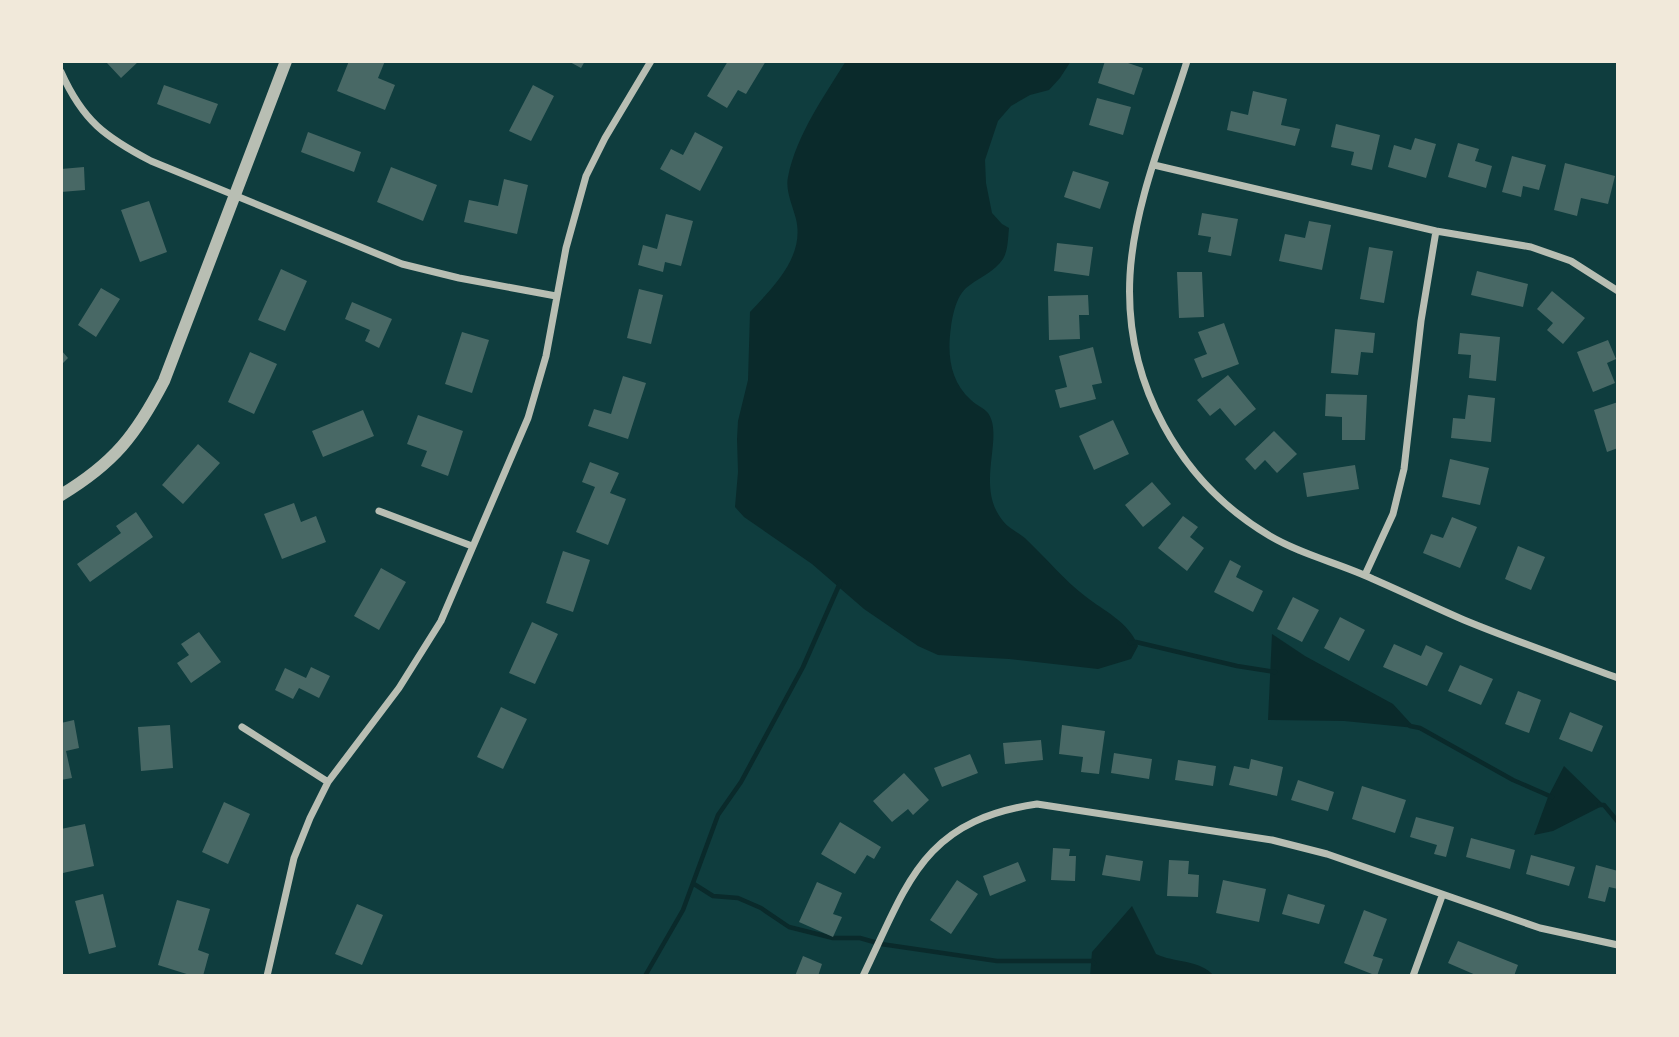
<svg xmlns="http://www.w3.org/2000/svg" width="1679" height="1037" font-family="'PT Sans',sans-serif">
<style>
.water{fill:#0a2a2b}
.lines{fill:none;stroke-linecap:round;stroke-linejoin:round}
.stream{stroke:#0a2a2b;stroke-width:4.5}
.building{fill:#486865}
.minor{stroke:#b8beb3;stroke-width:7}
.tertiary{stroke:#b8beb3;stroke-width:12}
</style>
<rect width="100%" height="100%" fill="#0f3d3e"/>
<path class="water" d="M846 61H1071L1060 78 1049 90 1030 95 1011 106 998 121 985 160 986 183 992 213 1002 224 1009 228C1008 238 1008 251 1003 259 994 272 982 276 970 285 957 293 953 313 951 327 947 355 950 381 971 400 976 405 984 408 988 413 1005 437 974 486 1003 521 1009 529 1020 533 1028 541 1047 559 1064 580 1085 596 1104 611 1129 622 1138 646L1131 659 1098 669 1009 659 938 655 918 646 864 609 812 564 744 517 735 507 738 472 737 439 738 421 748 380 750 312C773 287 805 257 796 219 793 207 785 190 788 177 796 136 824 96 846 61Z
M1272 634 1305 656 1393 704 1415 728 1344 721 1268 720Z
M1564 766 1604 805 1553 831 1534 835 1548 797Z
M1132 906 1156 954C1174 963 1200 959 1214 976H1090L1092 952Z"/>
<g class="lines">
<path class="stream" d="M1130 643 1136 642 1237 666 1275 672
M1410 726 1420 728 1513 780 1552 797
M1599 805H1604L1618 822
M694 884 713 896 738 898 761 908 789 927 833 938H860L881 944 997 961H1092L1094 963
M645 976 683 910 718 815 741 782 803 667 840 583"/>
</g>
<path class="building" d="M110 61H139L121 78 107 63Z
M349 61H385L378 78 395 85 385 110 337 91Z
M568 61H585L581 68Z
M728 61H766L746 94 738 90 727 108 707 96Z
M1105 61H1122L1143 68 1134 95 1098 83Z
M164 85 218 104 210 124 157 104Z
M533 85 554 96 531 141 509 131Z
M1253 91 1287 99 1281 125 1300 129 1295 146 1227 130 1231 111 1248 115Z
M1097 98 1131 107 1123 135 1089 125Z
M1336 124 1380 135 1372 170 1351 165 1354 152 1331 147Z
M308 132 361 152 354 172 301 152Z
M695 132 723 147 700 191 660 169 671 149 683 155Z
M1415 138 1436 144 1426 178 1388 167 1394 145 1411 150Z
M1458 143 1479 149 1475 161 1492 166 1486 188 1448 177Z
M1512 156 1546 165 1539 190 1523 186 1521 197 1502 192Z
M1565 163 1615 176 1608 204 1581 198 1577 216 1554 210Z
M84 167 85 190 61 192V169Z
M391 167 437 185 423 221 377 202Z
M1073 171 1109 182 1100 209 1064 197Z
M504 179 528 185 517 234 464 222 469 200 498 206Z
M149 201 167 252 140 262 121 210Z
M1202 213 1238 219 1231 256 1208 252 1211 237 1198 235Z
M666 214 693 221 681 266 665 262 663 272 638 265 643 245 657 249Z
M1309 221 1331 225 1322 270 1279 261 1285 234 1305 238Z
M1057 243 1093 247 1089 276 1054 271Z
M1369 247 1393 251 1384 303 1360 299Z
M281 269 307 281 285 331 258 320Z
M1477 271 1528 284 1523 307 1471 295Z
M1177 272H1202L1204 317 1179 318Z
M101 288 120 299 96 337 78 325Z
M639 289 663 295 651 344 627 338Z
M1552 291 1585 318 1563 344 1547 330 1553 323 1537 309Z
M1088 295 1089 315H1079L1080 339 1049 340 1048 296Z
M352 302 392 319 379 348 365 341 370 330 345 319Z
M1224 323 1239 364 1202 378 1194 359 1207 354 1198 332Z
M1335 329 1375 333 1373 353 1361 352 1358 375 1331 373Z
M462 332 489 340 472 393 445 384Z
M1460 333 1500 337 1496 381 1469 378 1471 355 1458 354Z
M1608 340 1616 359 1607 363 1615 383 1593 392 1577 352Z
M1093 347 1102 383 1092 385 1096 399 1060 408 1055 390 1067 387 1059 356Z
M61 350 68 358 61 365Z
M250 352 277 364 254 414 228 402Z
M1228 375 1256 409 1235 426 1220 408 1210 416 1197 400Z
M623 376 646 383 628 439 588 426 594 409 611 414Z
M1326 394 1367 395 1365 440H1342V417L1325 416Z
M1468 395 1495 398 1491 442 1451 438 1453 418 1465 419Z
M1618 402V448L1607 452 1594 410Z
M363 410 374 436 323 457 312 431Z
M418 415 463 431 448 476 421 466 427 451 407 444Z
M1113 420 1129 454 1094 470 1079 436Z
M1274 431 1297 454 1277 473 1265 460 1255 470 1245 459Z
M198 444 220 463 183 504 162 485Z
M1450 459 1489 468 1480 505 1442 497Z
M590 462 619 473 610 493 626 499 608 545 576 532 595 487 582 482Z
M1355 465 1359 489 1307 497 1303 473Z
M1152 482 1171 504 1143 527 1125 505Z
M294 503 301 522 316 516 326 542 282 559 264 514Z
M136 512 153 537 90 582 77 564 121 533 116 526Z
M1183 516 1198 527 1190 537 1204 548 1187 571 1158 548Z
M1452 517 1477 527 1460 568 1423 553 1431 534 1443 538Z
M1518 546 1545 557 1531 590 1505 579Z
M563 551 590 560 573 612 546 603Z
M1230 560 1241 566 1236 577 1263 591 1253 612 1214 592Z
M381 568 406 582 379 630 354 616Z
M1293 597 1319 610 1302 642 1277 629Z
M1340 617 1365 630 1349 661 1324 648Z
M532 622 558 634 535 684 509 673Z
M199 632 221 662 191 683 177 663 189 655 181 644Z
M1394 644 1421 656 1426 645 1443 653 1427 686 1383 667Z
M1460 665 1493 679 1481 705 1448 691Z
M311 667 330 676 319 698 299 688 293 699 275 690 285 668 306 678Z
M1518 691 1541 700 1529 733 1505 724Z
M501 707 527 719 503 769 477 757Z
M1570 712 1603 726 1592 752 1559 739Z
M74 720 79 748 66 751 72 778 61 780V723Z
M170 725 173 768 141 771 138 727Z
M1062 725 1105 731 1099 774 1081 772 1083 757 1059 754Z
M1041 740 1043 760 1005 764 1003 743Z
M1114 753 1152 759 1149 779 1111 773Z
M970 754 978 773 942 787 934 768Z
M1251 759 1283 767 1277 796 1229 785 1234 766 1249 769Z
M1178 760 1216 766 1213 786 1175 780Z
M904 773 929 800 913 815 908 809 892 822 873 801Z
M1298 780 1334 792 1328 811 1291 800Z
M1362 786 1406 800 1395 833 1352 819Z
M224 802 250 814 228 864 202 852Z
M1416 817 1454 827 1446 857 1434 854 1437 845 1410 837Z
M840 822 881 847 874 859 867 855 855 874 821 854Z
M85 824 94 866 63 873 61 829Z
M1471 838 1515 850 1510 869 1466 857Z
M1053 848 1070 849 1069 856H1076L1075 881 1051 880Z
M1106 855 1143 861 1140 881 1102 875Z
M1531 855 1575 867 1569 886 1526 874Z
M1169 860 1189 861 1188 874 1199 875 1198 897 1167 896Z
M1018 862 1026 881 990 896 983 876Z
M1596 865 1618 871V889L1609 887 1605 902 1588 898Z
M957 880 978 894 951 934 930 920Z
M1223 880 1266 889 1259 922 1216 913Z
M817 882 842 893 833 914 842 917 833 937 799 922Z
M103 894 116 947 89 954 75 901Z
M1288 894 1325 905 1319 924 1282 914Z
M177 900 210 909 198 950 209 954 203 976H193L158 965Z
M357 904 383 915 362 965 335 954Z
M1364 910 1387 919 1373 956 1383 959 1377 976 1344 963Z
M1458 941 1518 965 1514 976H1478L1448 963Z
M803 956 822 964 818 976H795Z"/>
<g class="lines">
<path class="minor" d="M1187 61C1166 129 1134 204 1130 275 1124 382 1179 482 1270 536 1302 555 1339 563 1373 579 1403 592 1434 607 1464 620 1515 641 1567 659 1618 678
M61 72C83 121 105 137 151 161L402 264 459 278 556 296
M1154 165 1436 231 1531 247 1571 261 1618 291
M379 511 472 546
M1365 575 1393 514 1404 469 1421 321 1436 231
M242 727 328 782
M267 976 294 858 310 818 328 782 399 688 441 621 528 418 546 356 566 248 586 176 605 138 651 61
M863 976C908 883 922 821 1037 804L1272 840 1327 854 1540 928 1618 945
M1413 976 1442 896"/>
<path class="tertiary" d="M61 495C114 463 136 435 164 381L286 61"/>
</g>
<rect width="1679" height="1037" fill="none" stroke="#f1e9da" stroke-width="126"/>
</svg>
